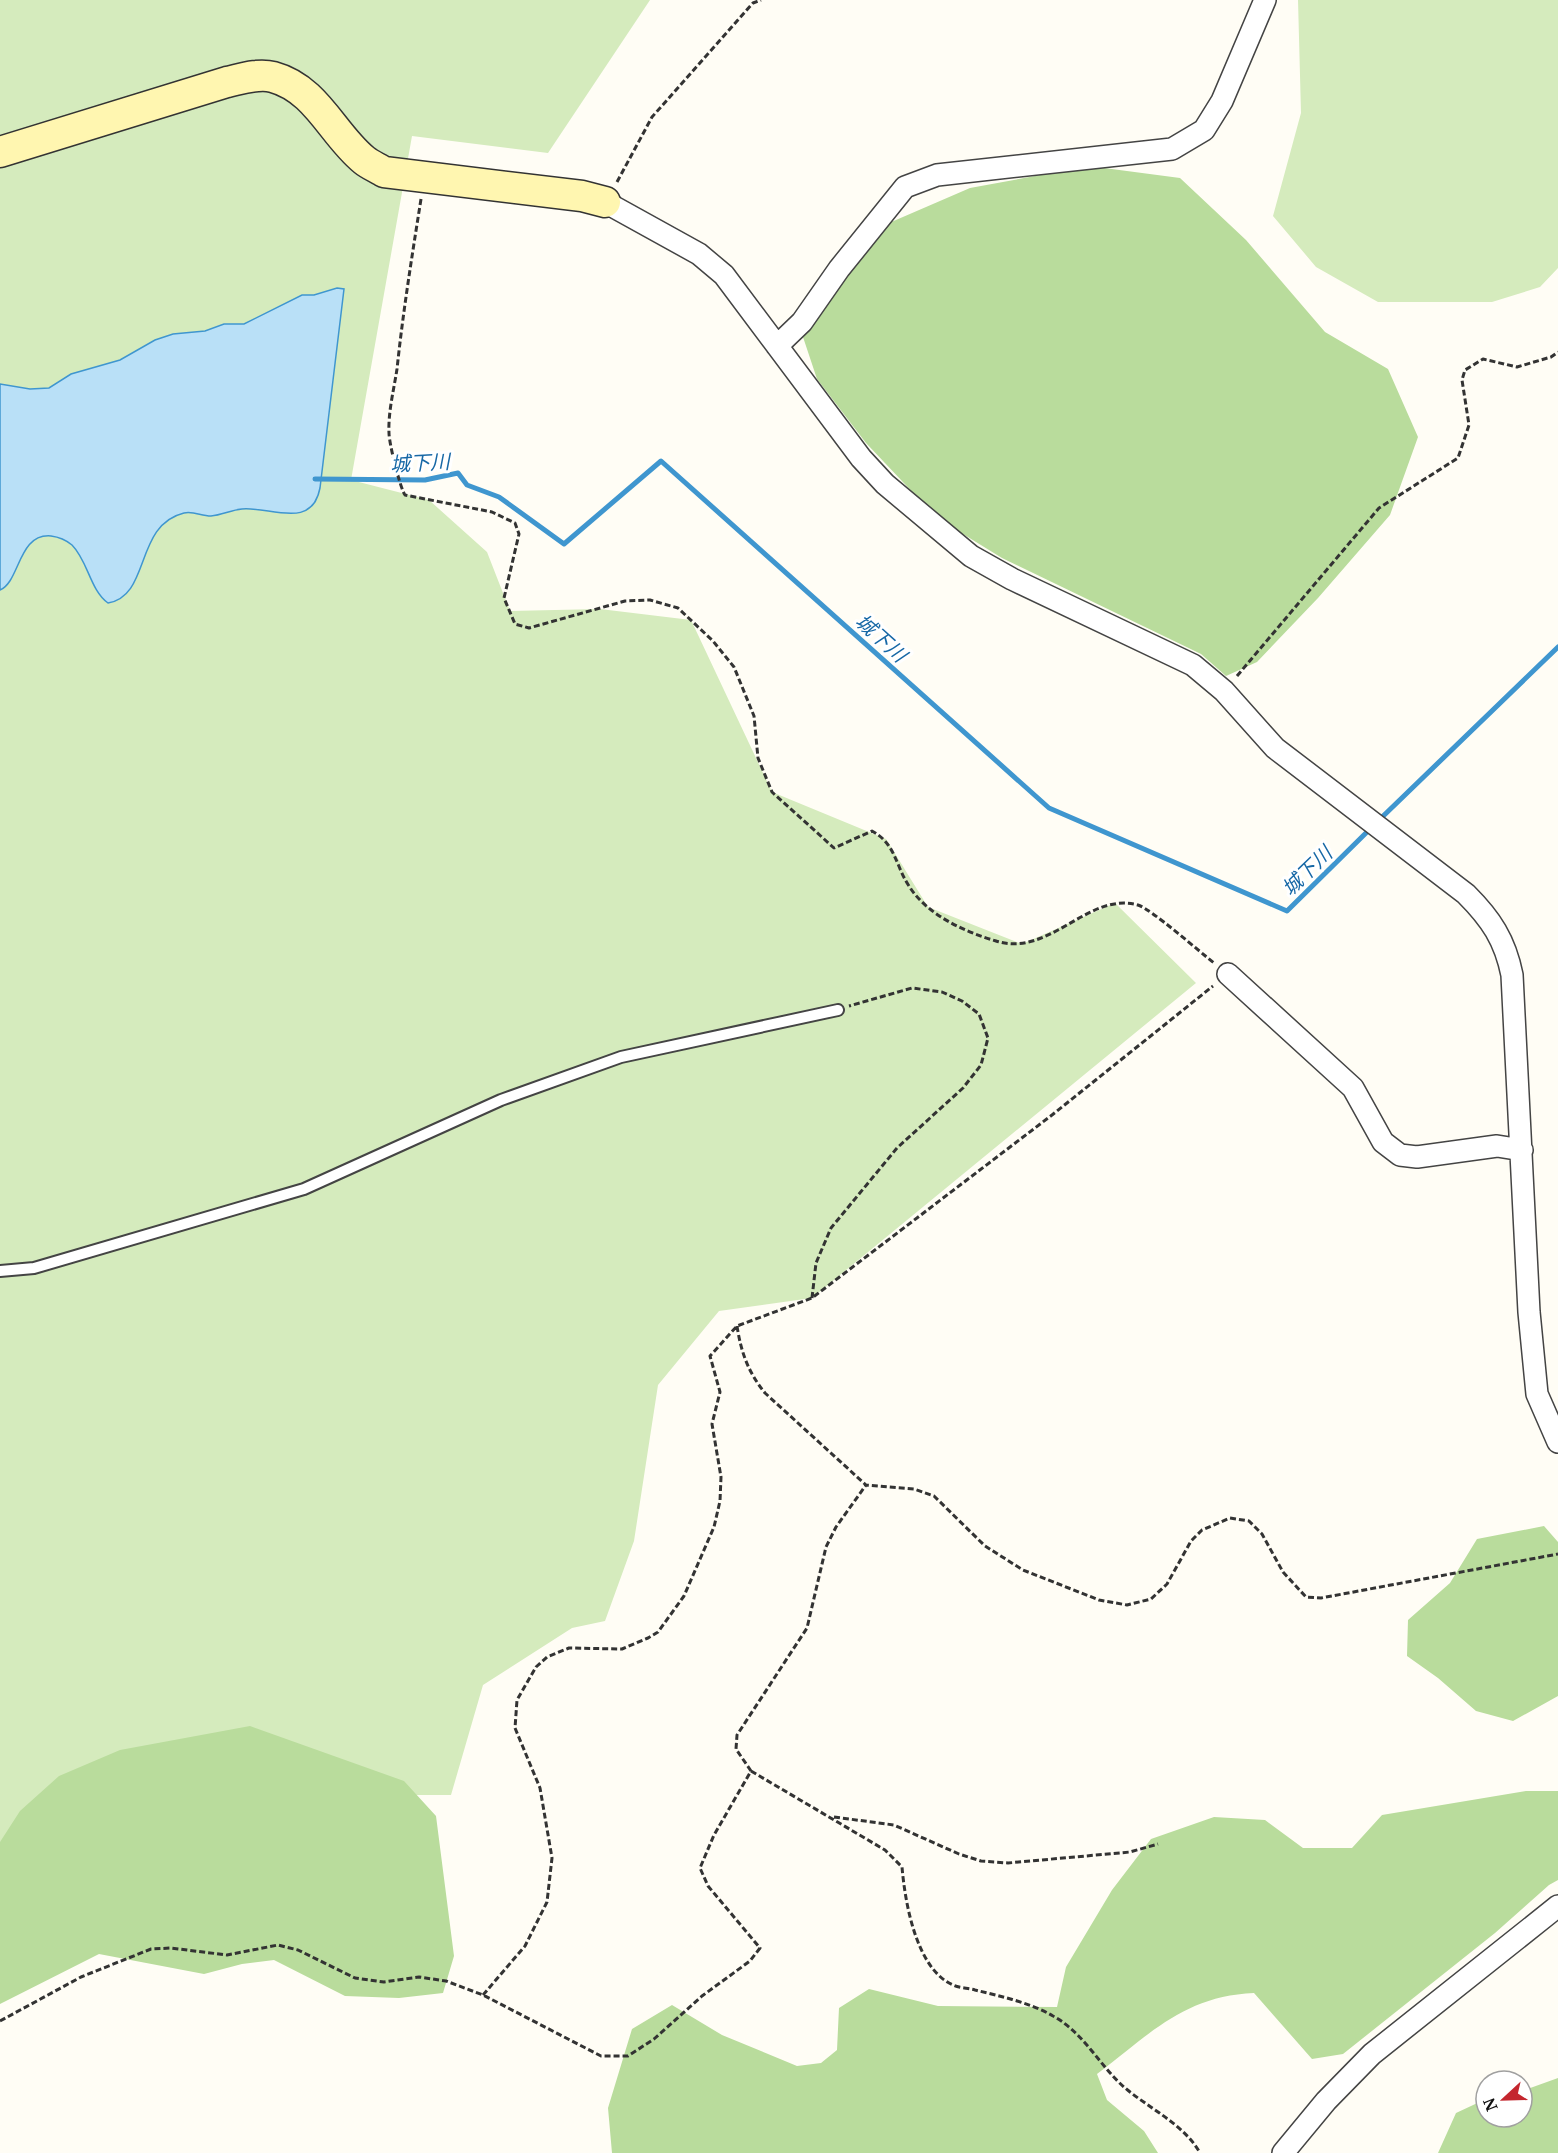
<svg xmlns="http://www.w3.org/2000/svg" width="1558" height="2153" font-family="'Noto Serif','Noto Sans JP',serif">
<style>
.green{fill:#d5ebbd}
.forest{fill:#b9dc9c}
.water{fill:#b9e0f7;stroke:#3f96cf;stroke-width:1.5}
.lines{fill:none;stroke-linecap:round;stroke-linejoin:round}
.stream{stroke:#3f96cf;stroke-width:5}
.lane-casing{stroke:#444;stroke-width:14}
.street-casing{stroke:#444;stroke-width:24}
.secondary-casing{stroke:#333;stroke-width:33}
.path{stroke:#333;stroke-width:3;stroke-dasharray:6 3;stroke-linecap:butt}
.lane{stroke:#fff;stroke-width:10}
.street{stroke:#fff;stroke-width:21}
.secondary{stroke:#fff6b0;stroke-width:30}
.labels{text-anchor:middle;stroke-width:6;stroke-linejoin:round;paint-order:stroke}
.water-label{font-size:20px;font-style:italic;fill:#1768a6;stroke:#fff}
</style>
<rect width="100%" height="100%" fill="#fffdf5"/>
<path class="green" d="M0 0H650L548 153 412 136 351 480 429 500 487 552 510 611 600 609 691 620 772 792 886 839 928 907 1022 944 1115 903 1196 983 812 1298 719 1311 658 1385 634 1541 605 1621 572 1628 483 1685 451 1795H251L0 1913Z
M1298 0H1558V268L1540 287 1492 302H1378L1316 267 1273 216 1301 113Z"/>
<path class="forest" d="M1089 166 1180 178 1246 240 1325 332 1388 369 1418 437 1390 515 1318 598 1257 662 1226 676 1201 654 1002 558 937 518 866 443 817 379 803 337 818 303 889 223 970 188Z
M1544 1526 1558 1542V1696L1513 1721 1476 1711 1438 1678 1407 1656 1408 1620 1450 1583 1477 1539Z
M250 1726 404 1781 436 1816 454 1956 443 1993 399 1998 345 1996 274 1960 242 1964 204 1974 99 1954 0 2004V1842L20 1811 59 1776 120 1750Z
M1526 1791H1558V1880L1549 1885 1495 1933 1343 2054 1312 2059 1254 1993C1184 1996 1150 2034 1097 2074L1107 2100 1144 2131 1158 2153H612L608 2108 632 2029 672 2005 722 2035 797 2066 821 2063 837 2050 839 2008 869 1989 938 2006 1057 2007 1066 1967 1112 1890 1151 1839 1214 1817 1265 1820 1303 1848H1352L1382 1815Z
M1558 2078V2153H1438L1456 2113 1486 2099V2117H1522V2091Z"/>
<path class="water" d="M337 288 344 289 320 488C312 531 269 506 242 509 231 510 222 515 211 516 201 516 194 511 184 513 134 525 151 596 108 603 90 590 88 561 72 545 66 540 59 537 51 536 18 533 20 582 0 590V384L30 389 49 388 71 374 120 360 155 340 173 334 205 331 224 324H244L302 295H314Z"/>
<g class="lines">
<path class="stream" d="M315 479 425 480 458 473 467 485 499 497 564 544 661 461 1049 808 1287 911 1371 828
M1377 822 1558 647"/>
<g class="lane-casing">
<path id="lane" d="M0 1271 34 1268 304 1189 501 1100 621 1057 838 1010"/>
</g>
<g class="street-casing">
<path id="street" d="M605 202 699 254 724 275 861 458 885 484 971 556 1012 579 1193 665 1224 691 1275 748 1466 894C1491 919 1505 940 1512 975L1529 1312 1537 1394 1558 1442
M777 346 802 322 839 269 905 187 937 175 1172 149 1204 130 1222 101 1265 0
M1228 974 1353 1088 1383 1142 1400 1155 1417 1157 1497 1146 1522 1150
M1283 2153 1326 2101 1372 2054 1558 1906"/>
</g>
<g class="secondary-casing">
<path id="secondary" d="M0 152 227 82C241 79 258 73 273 77 317 89 332 134 364 160 370 165 378 168 384 172L582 196 605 202"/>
</g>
<path class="path" d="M617 182 652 117 753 3 761 0
M421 199C412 256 403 312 397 369 394 389 388 412 389 433 389 443 400 488 405 495L492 512 515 523 519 534 504 598 515 624 529 628 625 601 650 600 678 608 713 641 734 667 754 716 758 758 772 792 834 848 872 831C896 844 895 865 909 886 927 915 965 932 996 941 1050 958 1088 891 1138 905 1151 909 1200 952 1214 963
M1237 676 1379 508 1458 458 1469 425 1462 380 1465 370 1483 359 1517 367 1551 357 1558 352
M812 1298 816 1263 831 1228 897 1148 963 1088 981 1065 988 1038 979 1014 962 1001 942 992 912 988 849 1006
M737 1326C741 1352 748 1372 765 1393L866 1485 914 1489 934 1496 985 1546 1023 1570 1099 1600 1127 1605 1151 1599 1167 1584 1191 1541 1202 1530 1230 1518 1249 1521 1262 1534 1283 1572 1306 1597 1321 1598 1558 1554
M751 1771 885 1850 902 1867C905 1902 916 1969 953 1985 959 1988 968 1988 975 1990 1000 1996 1031 2003 1053 2016 1083 2032 1100 2066 1124 2087 1148 2108 1184 2124 1200 2153
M834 1817 894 1825 959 1854 981 1861 1008 1863 1130 1852 1158 1844
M483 1995 525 1946 547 1902 552 1858 540 1788 515 1728 517 1700 536 1667 547 1657 569 1648 622 1649 648 1638 658 1632 684 1596 714 1527 720 1501 721 1477 712 1424 720 1392 710 1356 737 1326 812 1298 1052 1115 1213 986
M0 2021 81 1977 151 1949 171 1948 227 1955 278 1945 298 1950 355 1978 384 1982 419 1977 446 1981 483 1995 601 2056H628L654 2039 702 1996 750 1961 760 1948 708 1886 700 1868 714 1835 751 1771 736 1749 737 1735 807 1628 826 1547 836 1527 866 1485"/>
<use href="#lane" class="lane"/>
<use href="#street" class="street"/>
<use href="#secondary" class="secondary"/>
</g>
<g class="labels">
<g class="water-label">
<text transform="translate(420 463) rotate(-3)" y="7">城下川</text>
<text transform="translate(881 638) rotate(42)" y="7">城下川</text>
<text transform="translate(1307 871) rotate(-44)" y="7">城下川</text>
</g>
</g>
<g transform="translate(1504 2099) rotate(248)"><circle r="28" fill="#ffffff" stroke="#a0a0a0" stroke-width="1.5"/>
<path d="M0-4.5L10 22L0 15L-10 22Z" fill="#c4262e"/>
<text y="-9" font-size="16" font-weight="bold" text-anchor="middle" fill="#111111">N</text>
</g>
</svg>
